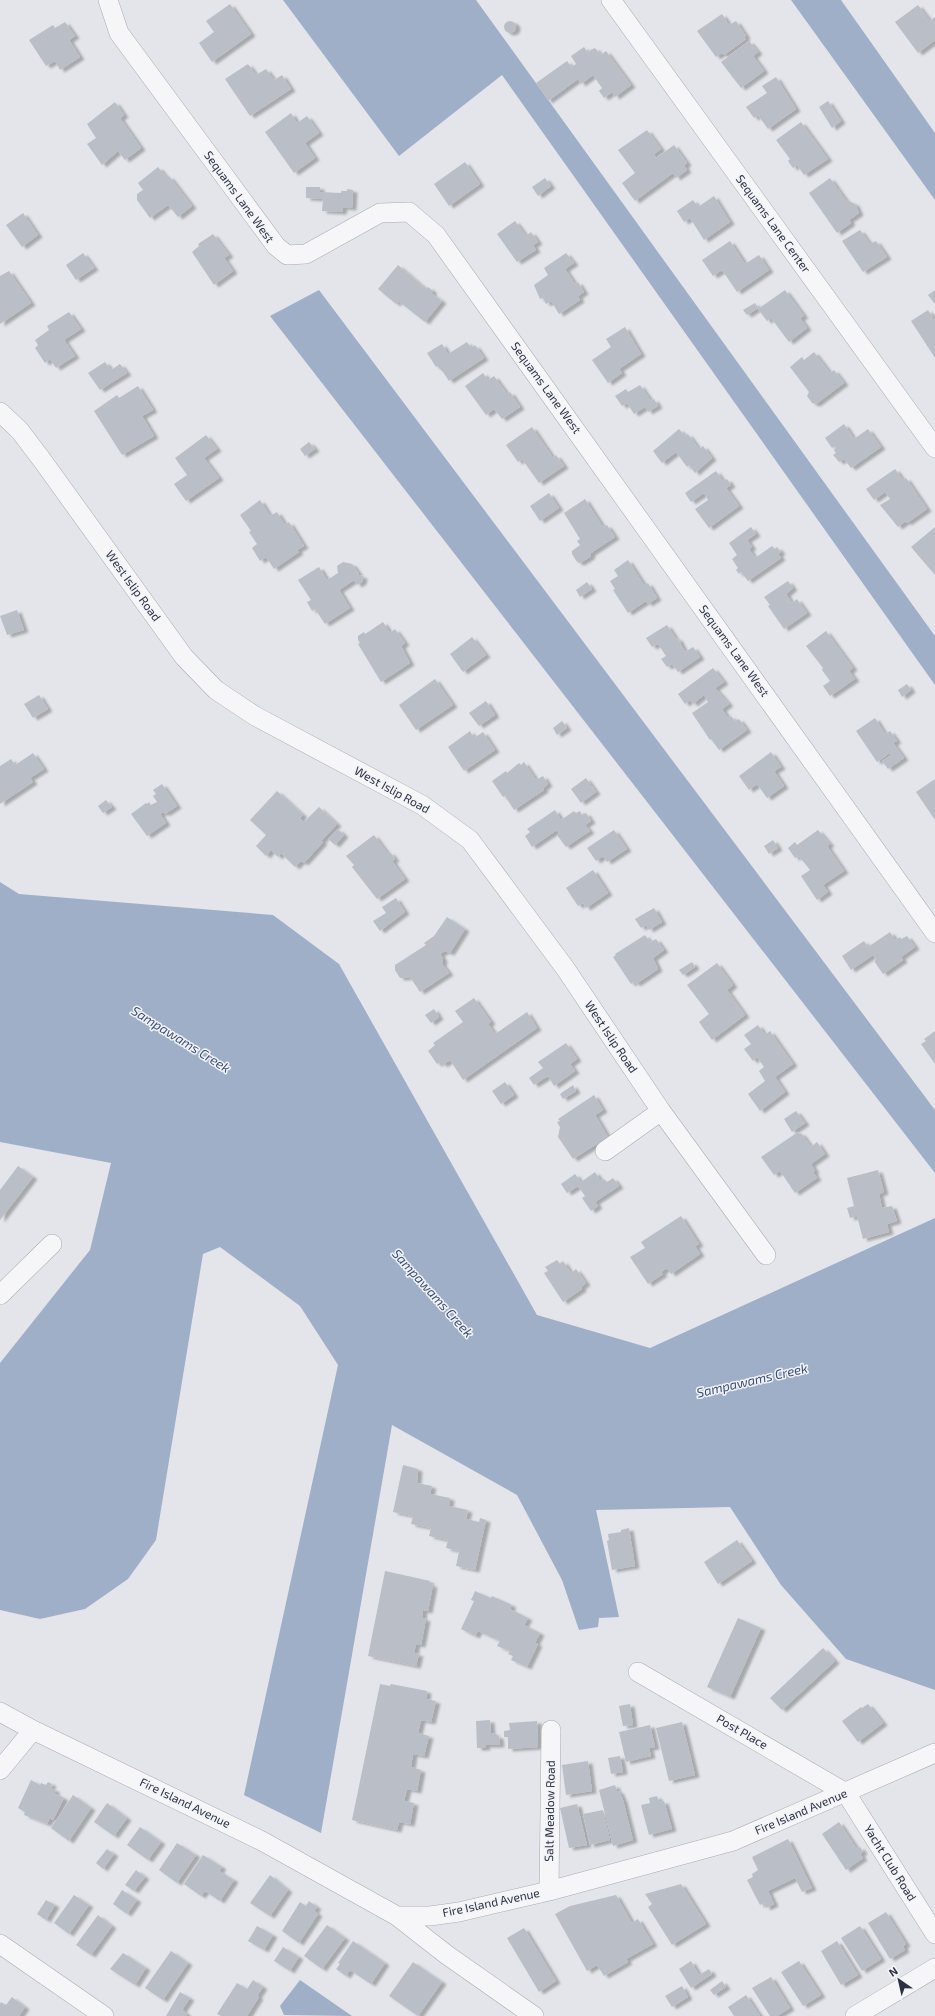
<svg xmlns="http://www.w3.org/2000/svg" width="935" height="2016" font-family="'Exo 2',sans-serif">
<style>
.water{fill:#a0afc8}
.building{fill:#babec7;filter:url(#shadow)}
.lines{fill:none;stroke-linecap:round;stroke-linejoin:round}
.street-casing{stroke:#a8abb4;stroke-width:20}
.street{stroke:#f6f6f9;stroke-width:19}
.labels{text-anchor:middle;stroke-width:3;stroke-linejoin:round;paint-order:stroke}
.street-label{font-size:12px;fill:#2c3142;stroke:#f3f4f8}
.water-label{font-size:13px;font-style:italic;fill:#384c73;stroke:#f3f4f8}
</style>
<defs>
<filter id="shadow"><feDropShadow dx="4.5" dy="2.5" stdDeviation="1" flood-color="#0004"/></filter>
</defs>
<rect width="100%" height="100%" fill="#e3e5ea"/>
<path class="water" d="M283 0H476L935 636V685L502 75 399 156Z
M791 0H841L935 133V200Z
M319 290 935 1110V1173L270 316Z
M0 882 19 894 273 915 339 964 537 1315 650 1348 935 1218V1690L846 1659 781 1585 730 1507 596 1510 619 1617 599 1618 598 1627 579 1630 562 1580 517 1495 392 1425 321 1833 244 1795 338 1365 300 1306 220 1247 203 1254 156 1540 128 1579 85 1609 40 1619 0 1610V1363L90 1250 111 1163 0 1142Z
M300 1980 352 2016 284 2015 280 2006Z"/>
<path class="building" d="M230 4 251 34 212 62 199 43 214 32 206 21Z
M918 5 930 21 935 17V40L918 53 895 22Z
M722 14 729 25 736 21 746 36 744 37 746 39 724 55 722 53 716 57 697 31Z
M504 27a6 6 0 1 1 12 0a6 6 0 1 1-12 0Z
M65 22 75 36 69 40 80 57 60 70 55 61 46 66 29 40 53 25 55 28Z
M749 41 758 52 753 56 764 71 741 88 721 62Z
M584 47 588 53 591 51 590 50 595 48 601 55 606 51 631 85 615 97 612 92 604 98 599 91 602 88 593 75 581 84 578 79 548 101 536 83 567 61 571 67 576 64 571 56Z
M248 64 256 75 266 69 274 80 282 75 291 89 250 116 225 79Z
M776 77 796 109 768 129 758 115 754 118 746 107 767 93 762 86Z
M828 101 841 121 832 128 819 107Z
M115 102 124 115 120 118 141 148 125 160 118 151 102 165 87 144 96 138 87 124Z
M291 113 297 123 307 116 319 133 305 143 315 158 294 173 265 132Z
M801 122 828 159 804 175 797 165 793 168 788 161 790 159 776 140Z
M647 130 661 149 654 154 656 158 674 145 687 163 684 166 687 170 676 178 673 173 635 201 622 183 635 173 618 150Z
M465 162 480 184 449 206 434 184Z
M158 167 167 178 169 176 192 206 178 217 168 205 150 218 137 200V194L143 190 138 183Z
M545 178 551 186 538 196 532 187Z
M830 178 847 202 849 201 855 204 859 213 849 220 851 223 837 233 809 193Z
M306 187H320V192L341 193V191H347V189L353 190 352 208 343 207 342 212 322 211 323 199 306 198Z
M714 196 730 222 704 240 690 218 684 222 677 211 693 200 698 207Z
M23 213 38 235 22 247 6 225Z
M515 221 526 236 531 232 538 242 533 245 536 250 517 262 497 234Z
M860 230 870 244 876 241 887 257 863 272 842 241Z
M213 234 229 255 224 258 233 271 214 285 192 252 199 246 198 244Z
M730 241 745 264 759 255 769 270 737 292 722 270 713 276 702 260Z
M83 253 94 268 76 280 66 265Z
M566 253 574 263 565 269 575 284 578 282 584 292 578 296 580 300 559 314 551 301 546 304 543 298 540 299 534 285 548 275 544 268Z
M398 265 426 289 428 287 433 291 431 293 442 301 425 322 398 301 396 304 378 289Z
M9 271 31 303 0 324V276Z
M785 290 804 316 800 318 807 328 789 342 771 318 767 321 758 309Z
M935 290V304L928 295Z
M755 303 758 308 747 315 743 310Z
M928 310 935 321V358L911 321Z
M69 312 81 329 64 340 75 356 56 368 50 359 45 363 35 348 38 345 35 340 49 330 47 326Z
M625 327 641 354 619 369 622 373 608 383 592 360 611 347 606 339Z
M467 342 471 348 475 345 484 358 449 381 443 372 437 366 436 367 427 353 442 344 448 354Z
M814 352 830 373 834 370 844 383 816 404 812 403 807 396 809 392 790 367 802 357 804 360Z
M105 362 111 370 120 364 127 373 100 390 88 373Z
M483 373 488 380 494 376 507 394 510 392 520 407 502 419 494 409 486 415 465 386Z
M640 385 651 401 654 399 658 406 648 412 645 407 634 414 627 403 622 406 615 396 626 389 628 392Z
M138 386 153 410 142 416 154 436 122 455 94 411 117 395 119 398Z
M844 424 854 439 868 429 881 447 851 468 844 459 839 462 833 455 836 453 834 450 836 448 835 446 832 448 825 438Z
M532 427 553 458 556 455 564 466 539 483 522 459 518 462 506 445Z
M679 429 685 436 688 434 699 449 703 446 712 458 695 473 689 465 687 467 676 452 662 463 653 451Z
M206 435 217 449 204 458 219 478 186 501 174 484 187 475 175 458Z
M309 442 315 449 305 456 300 449Z
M895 469 903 480 906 478 927 509 907 523 906 521 898 527 880 505 890 499 885 492 874 500 866 489Z
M716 471 723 481 727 479 731 485 726 488 739 506 709 528 695 509 708 500 704 493 691 502 685 493Z
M549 493 559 508 540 521 530 506Z
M585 499 603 527 607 525 615 537 591 553 590 557 580 563 577 562 572 554V551L580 545 577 541 580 539 564 513Z
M260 500 270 516 277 512 285 525 289 522 304 546 297 550 299 552 274 569 266 557 260 561 252 548 257 544 249 532 251 531 240 515Z
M751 527 756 534 747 540 752 547 749 549 755 558 772 546 775 549 777 547 781 552 778 554 781 558 748 581 741 572 739 574 736 570 738 568 732 559 737 555 729 543Z
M935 527V575L911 547Z
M628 560 644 585 648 583 657 598 648 604 646 601 628 613 613 590 615 589 610 581 618 576 614 570Z
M343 562 352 564 359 574 356 575 363 576 362 582 357 585 354 580 339 590 350 608 325 624 315 609 312 611 307 602 311 600 298 580 319 567 327 580 338 573 337 566Z
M788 581 793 588 786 594 792 603 797 599 807 613 784 629 768 606 770 605 764 597Z
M587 582 592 589 580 597 576 590Z
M17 610 24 630 7 635 0 616Z
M383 622 390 633 395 629 405 643 401 646 410 663 381 682 358 644 360 643 358 640V636L364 632 365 634Z
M667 625 676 639 678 638 685 652 693 647 700 657 678 672 672 664 667 667 661 659 666 656 658 644 652 647 646 638Z
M826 631 853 668 849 671 855 679 830 696 823 686 830 681 822 670 823 668 806 646Z
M472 637 486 655 463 672 450 654Z
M713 668 724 682 715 688 729 704 722 709 728 718 731 716 735 721 739 719 747 730 719 750 711 739 710 740 692 713 708 702 704 695 693 704 690 700 685 704 678 694Z
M435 679 453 705 416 730 399 705Z
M907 684 911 690 902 697 898 690Z
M39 695 48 709 33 718 24 704Z
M486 701 495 715 479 726 469 713Z
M875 718 885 734 890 731 897 741 893 743 904 758 888 769 882 761 891 755 890 753 877 762 856 731Z
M562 721 567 728 557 735 553 728Z
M470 731 474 738 483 732 495 750 464 771 448 747Z
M771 752 781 767 774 771 784 786 767 798 757 784 749 790 739 776Z
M33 753 44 769 30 778 33 782 0 804V766L11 759 15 765Z
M524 762 536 780 543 776 548 784 543 788 544 790 514 810 505 796 503 797 492 781 506 771 507 773 519 763 521 765Z
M586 778 596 792 581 803 571 789Z
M935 779V820L916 792Z
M162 784 177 806 165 814 164 812 160 814 166 823 147 836 131 814 146 803 147 804 149 802 151 805 157 802 153 796 156 794 153 790Z
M277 791 303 815 300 818 304 822 319 807 337 824 321 841 323 842 304 863 301 861 295 867 281 853 278 857 271 850 266 856 256 846 266 835 250 820Z
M106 800 112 807 103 813 98 806Z
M555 810 561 820 574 811 576 813 580 811 582 815 586 813 591 821 585 825 590 831 566 847 557 835 559 833 557 830 532 847 525 836 530 832 527 829Z
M338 829 344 835 335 845 328 839Z
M614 830 627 849 607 862 603 856 596 861 587 848Z
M818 830 830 844 827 846 844 871 823 885 828 892 817 900 801 876 810 870 799 856 795 858 788 848 795 842 797 845Z
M374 835 388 854 390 852 395 859 392 861 405 879 377 899 352 867 354 865 346 856Z
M773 840 778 848 769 854 764 846Z
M593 870 608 893 586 908 583 903 578 906 566 888Z
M396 898 405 912 380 931 373 921 386 913 382 907Z
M654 908 662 922 649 930 646 925 641 928 635 919Z
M447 917 465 929 450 953 445 951 440 954 443 959 442 964 449 973 420 992 410 977 400 978 395 970V965L426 945 424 943 434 936Z
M890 932 895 940 900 937 901 939 907 936 915 947 901 957 903 960 883 974 874 961 876 960 873 955 851 970 842 956 864 941 868 947Z
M645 935 650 942 656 939 664 950 653 958 658 969 636 984 634 981 631 984 613 957 616 955 615 954Z
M692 962 695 967 683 975 679 970Z
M717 963 733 985 727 990 745 1015 712 1040 699 1022 709 1014 687 985Z
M474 998 491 1022 488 1024 495 1034 527 1012 537 1028 463 1080 450 1060 443 1065 441 1062 437 1064 428 1051 435 1045 433 1043 463 1022 455 1011Z
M434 1009 439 1017 431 1023 425 1015Z
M758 1025 765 1035 770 1031 793 1064 775 1077 785 1092 760 1111 748 1094 765 1081 759 1071 764 1067 757 1057 753 1061 744 1049 751 1044 744 1035Z
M935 1031V1064L921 1044 926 1041 924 1039Z
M566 1043 577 1059 570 1064 575 1071 554 1086 548 1076 534 1085 529 1078 543 1068 538 1062Z
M505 1082 514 1095 501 1104 492 1091Z
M573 1085 576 1091 563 1099 560 1094Z
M594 1095 603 1110 595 1115 608 1137 573 1159 558 1137 560 1127 557 1122 560 1121 558 1119Z
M796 1111 805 1123 792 1132 784 1119Z
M798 1132 800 1134 801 1133 811 1147 817 1142 825 1154 811 1164 815 1171 813 1172 817 1178 795 1193 780 1171 774 1175 761 1157Z
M18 1166 33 1177 0 1220V1190Z
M878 1170 884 1192 879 1194 882 1208 892 1206 897 1221 887 1224 889 1232 863 1239 857 1216 850 1218 847 1208 854 1206 847 1178Z
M595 1172 601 1181 604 1179 607 1182 613 1178 619 1186 595 1202 598 1206 591 1211 582 1198 585 1196 578 1186 567 1193 561 1184 575 1174 581 1182Z
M681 1216 699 1244 695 1246 700 1254 671 1274 667 1268 661 1272 663 1274 648 1284 630 1257 645 1248 641 1242Z
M557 1260 560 1264 563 1261 571 1273 576 1269 586 1283 581 1287 582 1289 563 1302 544 1273 548 1271 545 1267Z
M403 1465 418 1469 417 1483 432 1486 430 1494 450 1498 449 1506 468 1510 466 1519 479 1522 480 1518 486 1520 475 1570 456 1566 459 1551 446 1548 448 1540 429 1536 431 1528 411 1524 413 1516 393 1512Z
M629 1528 635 1566 612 1570 607 1541 609 1540 608 1534 621 1532V1530Z
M737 1540 752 1561 718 1584 704 1562Z
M385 1571 430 1581 429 1584 433 1585 428 1611 423 1610 422 1618 426 1619 421 1645 416 1644 414 1653 419 1654 416 1666 368 1656Z
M475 1591 491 1598 492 1596 512 1605 510 1609 528 1618 524 1625 540 1633 535 1643 538 1644 527 1667 511 1660 513 1656 508 1654 510 1651 497 1646 500 1641 478 1631 475 1636 461 1629 474 1601 471 1600Z
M738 1618 761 1628 730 1697 707 1687Z
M823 1648 835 1661 782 1710 770 1698Z
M380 1684 390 1686 391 1684 427 1691 426 1699 436 1701 431 1722 421 1720 418 1733 429 1736 424 1756 413 1754 411 1767 421 1770 417 1791 407 1789 404 1801 414 1803 410 1824 399 1822 397 1830 352 1820Z
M630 1704 633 1725 623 1726 619 1706Z
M868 1704 883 1723 858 1742 842 1721 861 1707 862 1708Z
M490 1720 491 1733H495V1736H499L500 1745H485L486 1748H477L476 1721Z
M537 1721 538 1747 508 1749V1737H504V1731L510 1730 509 1723Z
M682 1722 695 1775 669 1781 656 1728Z
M650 1725 655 1747 649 1748 651 1756 626 1762 619 1732Z
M620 1756 623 1772 611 1774 608 1758Z
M588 1761 592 1791 566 1795 562 1765Z
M31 1780 40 1785 41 1783 46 1785 48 1782 52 1784 50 1788 56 1790 54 1793 64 1798 53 1820 50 1818 47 1824 24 1815 25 1812 18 1808Z
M615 1785 617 1791H619L623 1800 633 1840 613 1846 599 1790Z
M73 1795 91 1808 69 1841 51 1828Z
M657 1796 659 1802 664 1801 672 1829 649 1835 641 1805 650 1803 649 1798Z
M107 1803 127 1818 114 1836 94 1822Z
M577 1804 587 1845 569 1848 560 1808Z
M603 1810 610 1840 590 1845 583 1814Z
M839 1822 857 1849 860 1847 863 1852 860 1854 863 1858 846 1870 822 1834Z
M140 1827 161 1842 148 1860 127 1845Z
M788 1839 812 1888 802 1892 795 1878 768 1891 774 1904 766 1908 764 1903 760 1905 747 1880 753 1877 752 1874 758 1870 752 1857Z
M177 1843 196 1855 177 1883 159 1870Z
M107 1849 114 1854 103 1869 96 1863Z
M203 1855 222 1867 219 1871 234 1880 220 1901 205 1891 201 1896 184 1884Z
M136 1870 145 1877 134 1891 125 1885Z
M270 1875 288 1890 270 1916 250 1903Z
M681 1884 706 1924 672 1945 648 1907 652 1904 645 1894Z
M122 1890 137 1900 127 1914 113 1904Z
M74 1895 89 1905 69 1934 54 1923Z
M616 1895 632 1923 638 1919 653 1944 626 1959 628 1962 604 1976 597 1965 587 1971 555 1914 570 1906Z
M46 1900 55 1905 46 1920 37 1914Z
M309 1901 317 1907 314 1911 318 1914 299 1943 282 1931 300 1902 306 1906Z
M886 1912 906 1944 903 1946 905 1950 890 1959 868 1923Z
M98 1915 112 1926 91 1955 76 1945Z
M327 1925 345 1938 322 1969 304 1956Z
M257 1926 273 1935 264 1950 248 1941Z
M860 1926 881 1959 862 1971 841 1938Z
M524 1928 556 1981 539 1992 507 1938Z
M353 1941 385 1963 371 1984 350 1970 346 1976 336 1969 340 1964 338 1963Z
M837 1941 858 1975 841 1985 821 1951Z
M283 1947 299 1957 290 1971 274 1961Z
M171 1951 188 1963 163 2000 145 1988Z
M123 1953 146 1968 135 1985 110 1969Z
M691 1961 699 1975 709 1969 712 1974 691 1988 679 1969Z
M799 1961 821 1995 803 2006 781 1972Z
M413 1962 442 1982 418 2016 389 1996Z
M771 1977 790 2008 777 2016H770L752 1988Z
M253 1980 263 1987 257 1996 259 1997 247 2016H221L217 2014 237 1983 247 1989Z
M722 1981 726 1987 714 1995 710 1990Z
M682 1986 688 1997 672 2007 665 1996Z
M180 1992 190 1998 182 2010 187 2014 186 2016H166Z
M746 1995 760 2016H734L728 2007Z
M12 1997 25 2007 19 2016H0V2004L1 2002 6 2005Z"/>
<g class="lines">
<g class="street-casing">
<path id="street" d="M108 0 119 33 276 246 287 255 306 254 380 213 409 212 436 235 935 933
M611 0 935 448
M0 412 20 431 42 460 184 657 216 690 255 716 422 805 470 840 565 968 661 1111 766 1255
M605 1151 661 1111
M0 1295 52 1244
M638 1672 846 1793 935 1934
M0 1712 33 1730 262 1841 397 1916H430L459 1912 549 1891 733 1841 935 1753
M0 1770 33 1730
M549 1891 551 1730
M397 1916 447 1955 534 2016
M0 1944 104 2016
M855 2016 935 1968"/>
</g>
<use href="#street" class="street"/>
</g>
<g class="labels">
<g class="street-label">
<text transform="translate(239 197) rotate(54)" y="4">Sequams Lane West</text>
<text transform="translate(773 224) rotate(54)" y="4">Sequams Lane Center</text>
<text transform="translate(546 388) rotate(54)" y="4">Sequams Lane West</text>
<text transform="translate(133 586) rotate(54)" y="4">West Islip Road</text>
<text transform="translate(734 651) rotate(54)" y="4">Sequams Lane West</text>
<text transform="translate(392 790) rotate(29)" y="4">West Islip Road</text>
<text transform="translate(611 1037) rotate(56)" y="4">West Islip Road</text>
<text transform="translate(742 1732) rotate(30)" y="4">Post Place</text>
<text transform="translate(185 1803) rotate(26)" y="4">Fire Island Avenue</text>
<text transform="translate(550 1811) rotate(-89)" y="4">Salt Meadow Road</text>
<text transform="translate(801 1812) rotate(-23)" y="4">Fire Island Avenue</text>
<text transform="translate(890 1863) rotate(58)" y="4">Yacht Club Road</text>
<text transform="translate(491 1903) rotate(-12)" y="4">Fire Island Avenue</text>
</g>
<g class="water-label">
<text transform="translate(181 1039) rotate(32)" y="5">Sampawams Creek</text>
<text transform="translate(433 1293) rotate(48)" y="5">Sampawams Creek</text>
<text transform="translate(752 1380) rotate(-13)" y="5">Sampawams Creek</text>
</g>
</g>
<g transform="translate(899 1980) rotate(326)" stroke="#f3f4f8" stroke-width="3" paint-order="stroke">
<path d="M0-3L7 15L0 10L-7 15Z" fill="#2c3142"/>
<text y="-6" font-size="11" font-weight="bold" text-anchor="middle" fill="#2c3142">N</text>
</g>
</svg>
